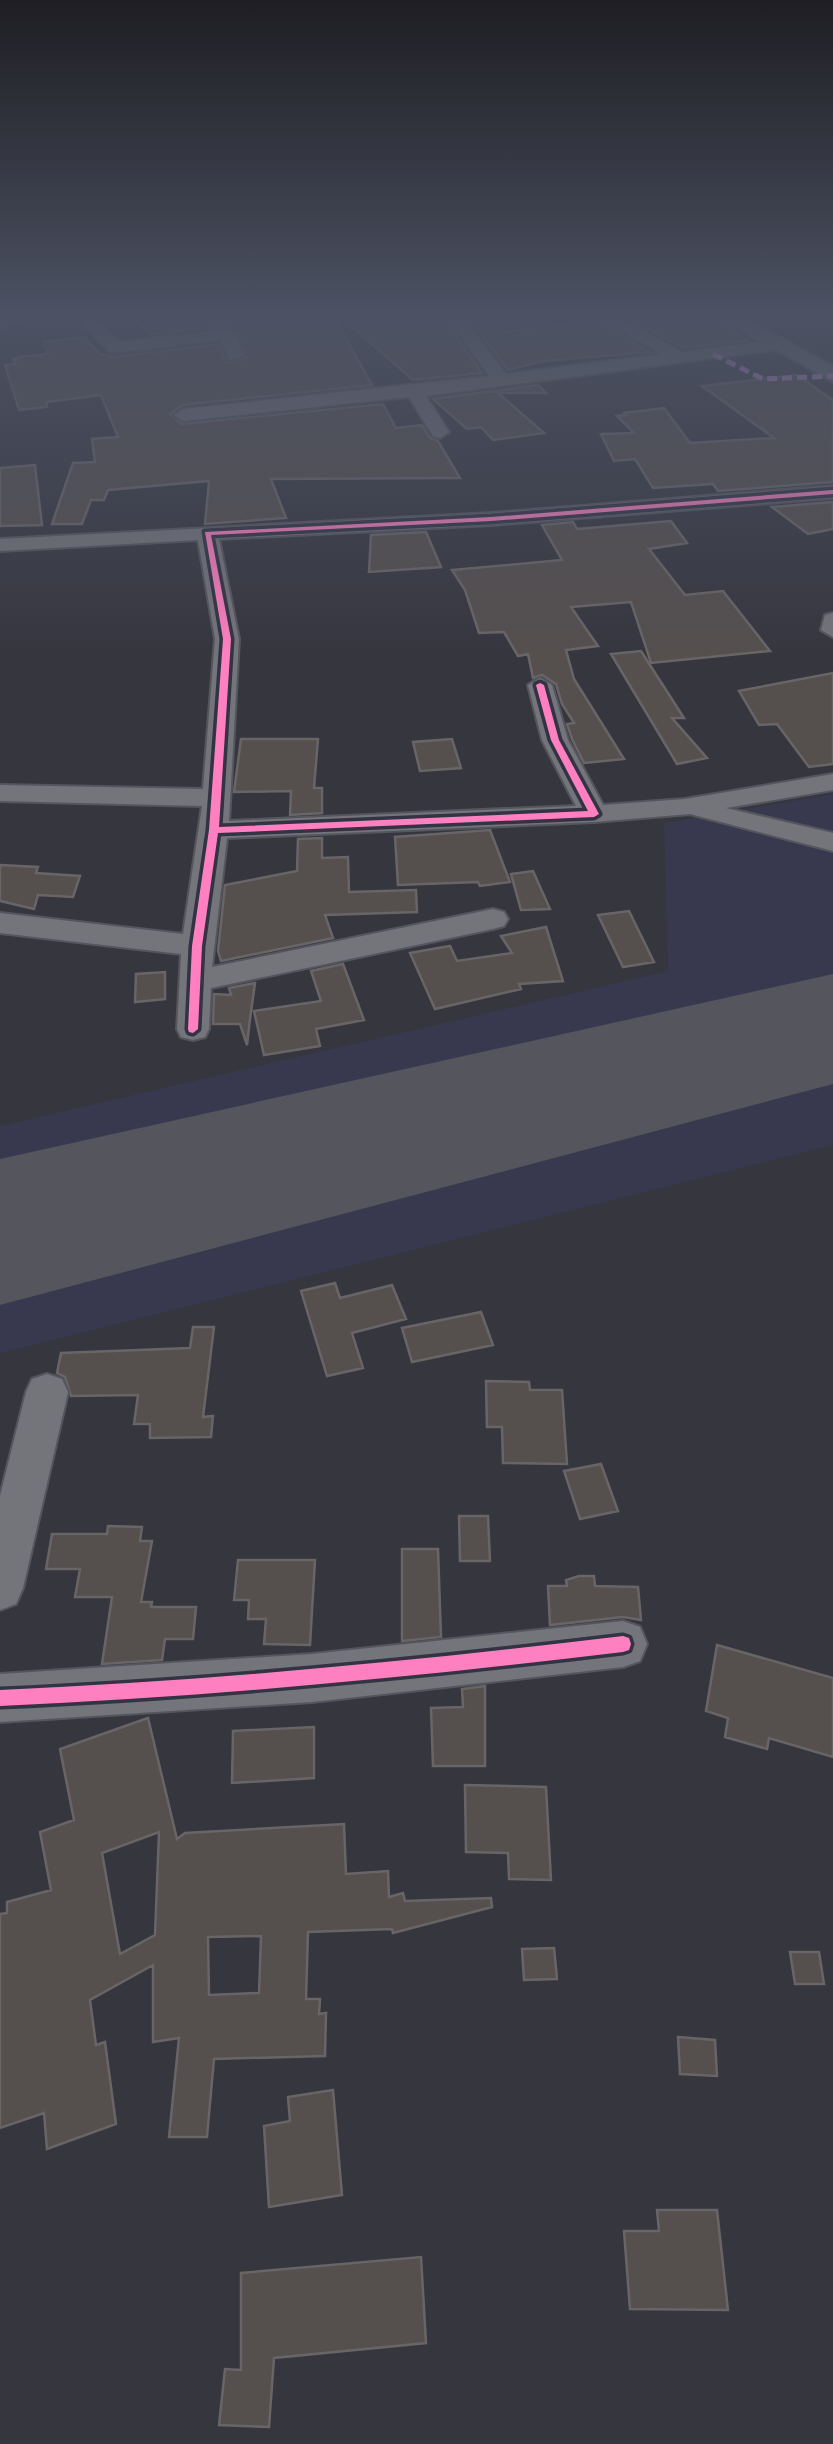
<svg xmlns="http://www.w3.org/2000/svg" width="833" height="2444" font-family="'PT Sans Narrow',sans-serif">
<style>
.built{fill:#38394e}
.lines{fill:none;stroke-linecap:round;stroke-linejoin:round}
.runway{fill:#55555d;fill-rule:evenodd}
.building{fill:#554f4e;stroke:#696567;stroke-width:2.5;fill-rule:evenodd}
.minor-casing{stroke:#55555e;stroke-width:4}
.major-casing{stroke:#55555e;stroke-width:4}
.minor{fill:#74747b;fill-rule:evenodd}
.major{fill:#74747f;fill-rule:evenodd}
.quiet{stroke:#d193ec;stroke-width:5;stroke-dasharray:10 5;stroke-linecap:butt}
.cycleway-casing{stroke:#323343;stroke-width:7}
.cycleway{fill:#ff80c0;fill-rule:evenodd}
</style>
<rect width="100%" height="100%" fill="#36363f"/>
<path class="built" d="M833 794V1145L0 1353V1126L668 971 664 823Z"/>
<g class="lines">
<path class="runway" d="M833 974V1084L0 1305V1159Z"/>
</g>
<path class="building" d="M173 315H192L196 319 224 315H333L372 385 183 405 170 414 181 424 383 404 396 428 422 425 430 438 438 441 460 478 271 479 286 518 205 524 209 481 108 490 104 500H91L82 524H52L73 463 95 462 92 439 118 437 101 395 46 402 47 407 19 410 5 365 16 364 13 359 20 357 48 354 43 342 85 337 100 354 114 357 219 344 227 363 246 358 238 330 223 326 151 334 136 321Z
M339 315H446L445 321 482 373 413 380Z
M471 315H501L503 332 600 322 650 352 544 361 508 370 469 319Z
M674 315H710L748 340 682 348 631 319Z
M797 375 833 400V482L718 491 713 484 653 488 635 459 614 461 601 434 634 433 617 416 626 415 624 413 664 408 690 443 774 438 702 386Z
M538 385 546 393H498L544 433 493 440 481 427 467 429 433 399Z
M35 465 42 525 0 526V468Z
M833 502V529L808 534 772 507Z
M671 521 687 543 649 549 685 595 723 591 770 651 651 663 631 602 571 607 598 646 566 650 574 679 624 759 584 763 572 739 567 724 574 723 562 704 556 684 542 675 533 678 528 654 518 656 504 632 479 633 465 590 452 570 562 560 542 525 573 522 577 529Z
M426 532 441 567 369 572 371 535Z
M641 651 684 718H672L707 758 677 764 611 654Z
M833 673V764L809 767 777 724 759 725 739 691Z
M241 739H318L314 788H322V813L290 815 291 791 234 792Z
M452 739 461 768 420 771 413 742Z
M490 830 510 882 480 886 478 882 398 885 395 837Z
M322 838V858L348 857 349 892 416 890 417 912 325 915 333 938 221 961 218 951 225 885 297 871 298 839Z
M0 865 38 867 36 873 80 876 73 897 38 895 34 909 0 901Z
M533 871 550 909 521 910 511 874Z
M629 911 654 962 623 967 598 915Z
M546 927 563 981 519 984 521 989 435 1009 410 953 450 946 457 961 512 953 501 936Z
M343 964 364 1020 316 1029 320 1046 264 1055 254 1011 321 1001 311 971Z
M165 972V999L135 1002 136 974Z
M255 983 250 1019 247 1045 240 1024H213L214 994 231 995 229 988Z
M335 1283 340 1298 392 1285 406 1319 352 1333 363 1368 327 1376 301 1291Z
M481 1312 493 1345 412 1362 402 1328Z
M193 1327H214L203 1417 213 1416 211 1437 150 1438V1424H134L138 1395 71 1396 65 1377 57 1373 61 1353 190 1348Z
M486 1381 529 1382 530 1390H562L567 1464 503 1463 502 1427H487Z
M601 1464 618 1511 580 1519 564 1471Z
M459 1516H488L490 1561H460Z
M108 1526 142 1527 140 1541H152L141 1602H152L151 1607H196L193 1639H165L162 1660 102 1664 112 1597H75L80 1569H46L52 1534H107Z
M402 1549H438L441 1637 402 1641Z
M238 1560H315L310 1645 264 1644 266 1619H248L249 1600H234Z
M579 1576H594L595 1586 638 1587 641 1620 623 1617 550 1625 548 1586H567L566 1580Z
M717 1645 833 1678V1757L769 1738 767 1749 725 1737 728 1718 706 1711Z
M485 1686V1766H433L431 1708 463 1707 462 1689Z
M148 1718 177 1839 185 1833 344 1824 346 1874 388 1871 389 1897 403 1893 405 1901 491 1898 492 1907 393 1933 392 1929 308 1932 306 1999H320L319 2014 326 2013 325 2056 214 2059 207 2137H169L179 2038 153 2042V1965L90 2000 96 2045 105 2042 116 2124 47 2149 44 2113 0 2128V1914L7 1913V1902L51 1890 40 1832 74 1820 60 1749ZM159 1832 155 1935 120 1954 102 1853ZM261 1936 259 1993 209 1995 208 1937Z
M314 1727V1778L232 1783 233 1731Z
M465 1785 546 1787 551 1880 509 1879 508 1853 466 1852Z
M554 1948 557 1979 524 1980 522 1949Z
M790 1952H819L824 1984H795Z
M678 2037 715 2040 717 2076 680 2074Z
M333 2090 342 2195 269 2207 264 2126 290 2121 288 2097Z
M657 2210H717L728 2310 630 2309 624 2231H659Z
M421 2257 426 2343 274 2358 269 2427 219 2425 225 2369 241 2370V2273Z"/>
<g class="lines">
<g class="minor-casing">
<path id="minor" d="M7 315H32L0 328V318Z
M75 315H92L119 342 223 330 237 334 243 356 229 360 221 340 115 353 109 352Z
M451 315H467L464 319 506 374 661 354 596 315H616L681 352 782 339 790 344 782 349 426 396 449 432 440 438 433 436 409 397 183 421 174 415 183 409 489 376 448 319Z
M777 315 732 325 724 320 732 315Z
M833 486V498L491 525 219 539 239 639 229 821 576 806 542 740 528 685 540 678 552 685 568 740 603 805 685 799 833 774V790L726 808 833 833V851L690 814 594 822 227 838 212 967 493 909 504 912 508 919 504 926 493 929 211 988 209 1029 205 1037 193 1040 181 1037 177 1029 181 954 0 933V913L183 934 202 806 0 801V785L203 789 215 639 198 540 0 551V539L491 513Z
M833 613V637L821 630 825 615Z
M47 1374 62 1379 68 1392 23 1588 16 1604 0 1610V1496L26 1392 32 1379Z
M623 1621 640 1627 647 1644 640 1661 623 1667 312 1702 0 1722V1674L312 1654Z"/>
</g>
<g class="major-casing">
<path id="major" d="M714 315H740L833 366V382Z"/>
</g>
<use href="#minor" class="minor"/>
<use href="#major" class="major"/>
<path class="quiet" d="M713 354 763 379 833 376"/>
<g class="cycleway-casing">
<path id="cycleway" d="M833 490V494L491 521 211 535 231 639 219 827 588 811 551 740 536 685 540 683 544 685 559 740 599 814 594 817 218 833 202 946 198 1029 193 1033 189 1032 188 1029 192 946 209 830 223 639 205 532 491 517Z
M623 1636 629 1638 631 1644 629 1650 623 1652C416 1677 209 1697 0 1706V1690C209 1681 416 1661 623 1636Z"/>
</g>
<use href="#cycleway" class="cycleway"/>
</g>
<linearGradient id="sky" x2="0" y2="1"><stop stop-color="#1e1e23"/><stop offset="0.48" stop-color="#4c5263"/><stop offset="1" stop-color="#4c5263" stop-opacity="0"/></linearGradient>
<rect width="833" height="657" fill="url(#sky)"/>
</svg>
